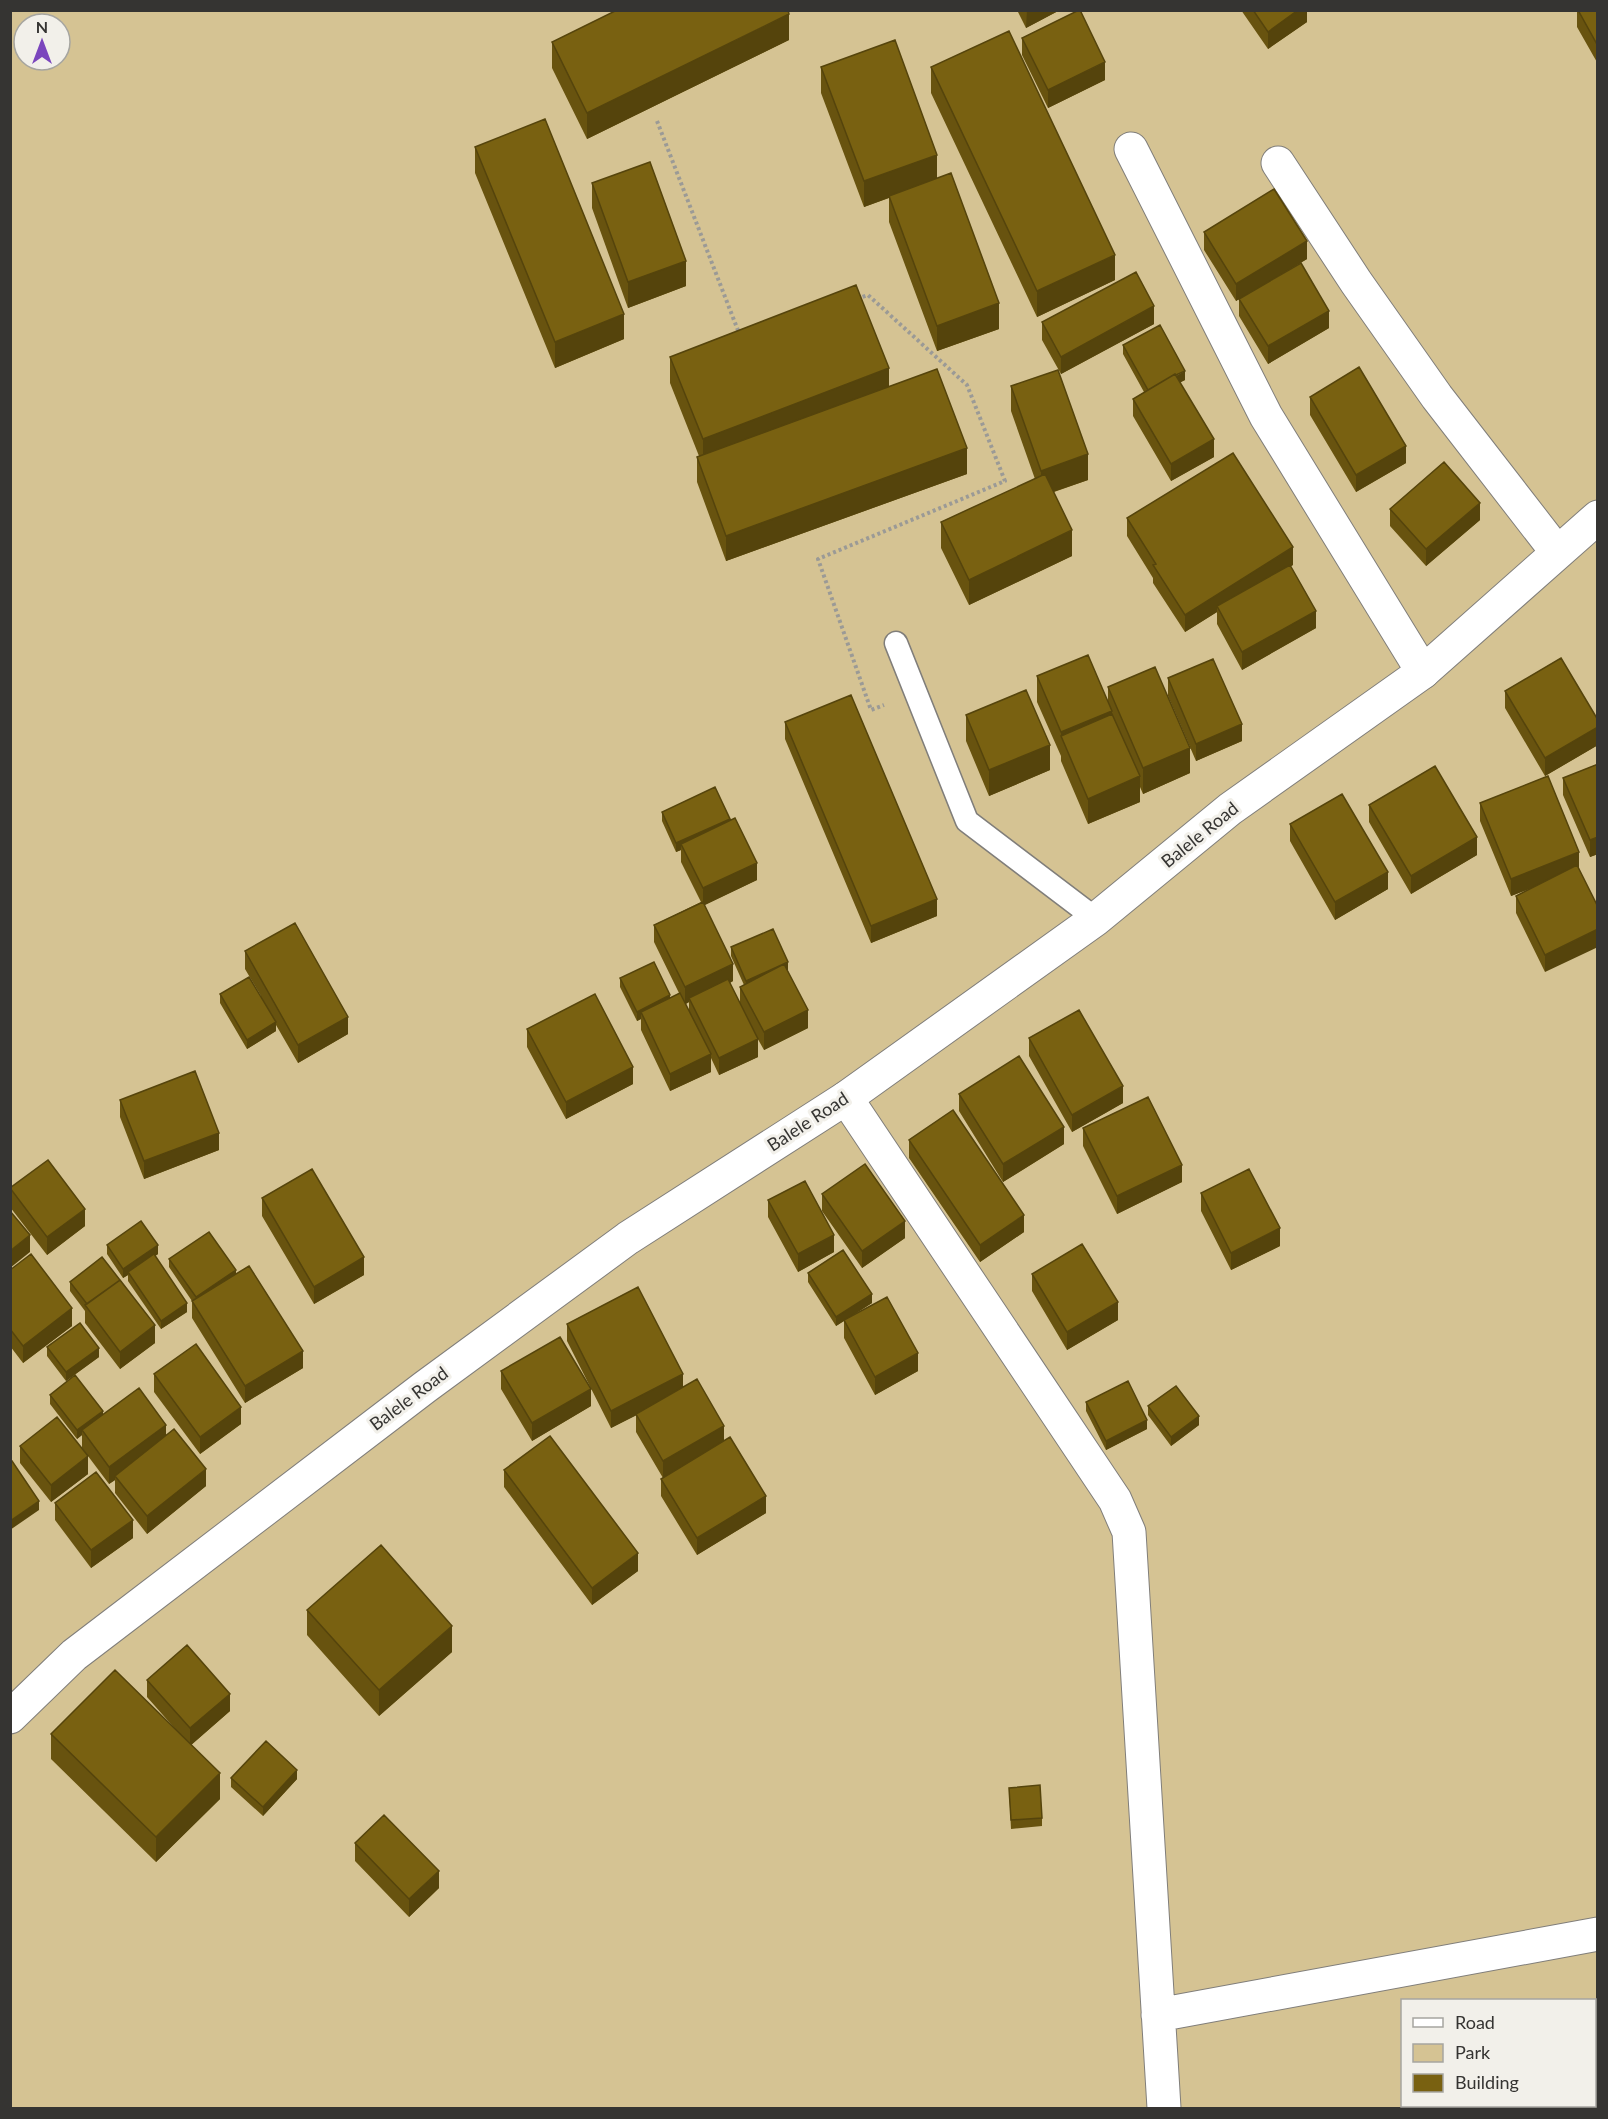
<svg xmlns="http://www.w3.org/2000/svg" width="1608" height="2119" font-family="Lato,sans-serif">
<style>
.green{fill:#d5c393;fill-rule:evenodd}
.lines{fill:none;stroke-linecap:round;stroke-linejoin:round}
.lane-casing{stroke:#807e7a;stroke-width:25}
.street-casing{stroke:#807e7a;stroke-width:35}
.secondary-casing{stroke:#807e7a;stroke-width:35}
.path{stroke:#9b9a96;stroke-width:4;stroke-dasharray:3 3;stroke-linecap:butt}
.lane{stroke:#fff;stroke-width:22}
.street{stroke:#fff;stroke-width:33}
.secondary{stroke:#fff;stroke-width:33}
.wall{fill:#68530f;fill-rule:evenodd}
.shaded-wall{fill:#55440c}
.building{fill:#796111;stroke:#55440c;stroke-width:1.5}
.labels{text-anchor:middle;stroke-width:6;stroke-linejoin:round;paint-order:stroke}
.street-label{font-size:18px;fill:#353432;stroke:#f2f0ea}
</style>
<rect width="100%" height="100%" fill="#e4e2dd"/>
<path class="green" d="M11 11H1597V2108H11ZM24 24H60V60H24ZM1402 2000H1594V2106H1402Z"/>
<g class="lines">
<g class="lane-casing">
<path id="lane" d="M896 643 967 821 1096 919"/>
</g>
<g class="street-casing">
<path id="street" d="M1131 149 1266 416 1423 672
M1278 163 1356 282 1437 397 1557 552
M846 1098 1115 1500 1129 1532 1164 2108
M1158 2015 1598 1934"/>
</g>
<g class="secondary-casing">
<path id="secondary" d="M10 1717 74 1655 425 1387 628 1238 846 1098 1096 919 1230 809 1423 672 1598 517"/>
</g>
<path class="path" d="M657 121 739 333
M857 299 868 295 967 385 1005 481 818 559 871 710 884 705"/>
<use href="#lane" class="lane"/>
<use href="#street" class="street"/>
<use href="#secondary" class="secondary"/>
</g>
<path class="wall" d="M1017 10H1060L1026 28Z
M1241 10H1307V22L1268 49Z
M1577 10H1598V64L1577 27Z
M1022 38 1105 80 1048 108 1022 55Z
M789 40 587 139 552 68V42Z
M821 67 937 179 999 329 937 351 889 222V198L864 207 821 93Z
M931 67 1115 280 1037 317 931 93Z
M475 147 624 339 555 368 475 173Z
M592 183 686 286 628 308 592 208Z
M1204 232 1307 259 1255 290 1329 328 1268 364 1239 316V299L1236 301 1204 250Z
M1042 322 1154 324 1061 374 1042 340Z
M1123 345 1185 380 1180 382 1214 457 1171 481 1133 416V399L1144 392 1123 354Z
M670 357 889 387 967 474 726 561 697 482V457L699 456 670 383Z
M1011 386 1088 480 1054 492 1072 556 969 605 941 548V522L1035 479 1011 411Z
M1310 397 1406 463 1356 492 1310 415Z
M1390 509 1480 520 1426 566 1390 526Z
M1127 518 1293 565 1290 566 1316 628 1242 670 1217 624V612L1185 632 1153 583V578L1127 536Z
M1037 676 1108 702V687L1190 773 1143 794 1140 787V802L1088 824 1061 761V756L1037 702Z
M1168 678 1242 741 1196 761 1168 696Z
M1505 691 1598 720V745L1545 776 1505 708Z
M966 715 1050 770 989 796 966 741Z
M785 722 937 916 871 943 785 739Z
M1598 764V854L1590 857 1563 795V778Z
M1548 776 1545 972 1516 913V896L1531 888 1511 896 1480 821V803Z
M1369 805 1477 855 1411 894 1369 822Z
M662 812 730 821 757 880 704 905 733 981 730 983 740 1003V987L744 985 731 956V947L788 971 808 1028 764 1050 755 1034 758 1057 719 1075 711 1058V1072L670 1091 641 1030V1019L637 1021 620 987V978L670 998 679 993 654 942V925L701 902 681 862V850L676 852 662 821ZM689 1002V1012L686 1004Z
M1290 824 1388 889 1335 920 1290 841Z
M245 951 348 1034 298 1063 276 1025V1031L247 1049 220 1003V994L261 996 245 969Z
M527 1029 633 1084 566 1119 527 1047Z
M1029 1038 1123 1103 1072 1132 1029 1056Z
M959 1094 1064 1144 1003 1182 959 1111Z
M120 1100 219 1150 144 1179 120 1117Z
M1083 1128 1182 1182 1117 1214 1083 1146Z
M909 1140 1024 1232 980 1262 909 1158Z
M10 1188 85 1226 47 1255 10 1207Z
M1201 1193 1280 1246 1231 1270 1201 1211Z
M822 1194 905 1238 862 1268 822 1211Z
M262 1198 364 1275 314 1304 262 1216Z
M768 1200 834 1252 798 1272 768 1217Z
M107 1245 158 1254 155 1256 187 1312 161 1329 128 1281V1275L123 1278 107 1254Z
M169 1259 236 1274 303 1368 245 1403 192 1318V1301L169 1267Z
M10 1270 72 1326 23 1363 10 1346Z
M808 1273 872 1303 847 1319 918 1371 875 1395 844 1338V1321L836 1326 808 1282Z
M1032 1274 1118 1320 1067 1350 1032 1291Z
M70 1282 155 1343 120 1369 85 1323V1311L70 1291Z
M567 1324 683 1387 724 1441 766 1513 697 1555 661 1496V1479L663 1478 636 1432V1415L611 1428 567 1341Z
M47 1347 99 1357 66 1381 47 1356Z
M501 1371 591 1406 532 1441 501 1389Z
M154 1374 241 1424 200 1454 154 1392Z
M50 1395 103 1415 166 1434 206 1486 147 1534 115 1493V1480L109 1484 82 1448V1435L77 1439 50 1404Z
M1086 1402 1147 1429 1106 1450 1086 1411Z
M1148 1406 1199 1425 1171 1446 1148 1415Z
M20 1446 88 1474 51 1502 20 1463Z
M504 1470 638 1571 592 1605 504 1487Z
M55 1503 133 1538 91 1568 55 1520Z
M307 1610 452 1652 379 1716 307 1635Z
M147 1680 230 1711 191 1745 220 1799 156 1862 51 1759V1734L177 1731 147 1697Z
M231 1778 297 1779 263 1816 231 1787Z
M1009 1788 1042 1818V1826L1011 1829Z
M355 1843 439 1888 409 1917 355 1861Z"/>
<path class="shaded-wall" d="M1027 10H1060L1026 28Z
M1298 10H1307V22L1268 49V32Z
M789 14V40L587 139V113Z
M1105 62V80L1048 108V90Z
M937 155V180L864 207V181Z
M1307 241V259L1236 301V284Z
M1115 255V280L1037 317V291Z
M686 261V286L628 308V282Z
M999 303V329L937 351V326Z
M1154 306V324L1061 374V357Z
M1329 311V328L1268 364V346Z
M624 314V339L555 368V342Z
M889 368V393L703 465V439Z
M1185 371V380L1148 400V391Z
M1214 439V457L1171 481V464Z
M1406 446V463L1356 492V475Z
M967 448V474L726 561V536Z
M1088 454V480L1041 496V471Z
M1480 503V520L1426 566V549Z
M1072 530V556L969 605V580Z
M1293 547V565L1219 611 1217 606V612L1185 632V615Z
M1316 611V628L1242 670V652Z
M1112 711V736L1061 738V732Z
M1242 724V741L1196 761V744Z
M1598 727V745L1545 776V758Z
M1050 745V770L989 796V770Z
M1190 748V773L1143 794V768Z
M1140 776V802L1088 824V799Z
M730 819V828L681 844V850L676 852V843Z
M1477 837V855L1411 894V876Z
M1598 837V854L1590 857V840Z
M1579 852V870L1511 896V879Z
M757 863V880L703 906V888Z
M1388 872V889L1335 920V902Z
M937 899V916L871 943V926Z
M1598 929V947L1545 972V955Z
M788 962V971L746 989V981Z
M733 964V981L691 1001 689 998V1002L685 1004V987Z
M670 995V1004L641 1012V1019L637 1021V1012Z
M808 1010V1028L764 1050V1032Z
M348 1017V1034L298 1063V1045Z
M276 1022V1031L247 1049V1040Z
M758 1039V1057L719 1075V1058Z
M711 1054V1072L670 1091V1074Z
M633 1067V1084L566 1119V1102Z
M1123 1086V1103L1072 1132V1115Z
M1064 1127V1144L1003 1182V1164Z
M219 1133V1150L144 1179V1161Z
M1182 1165V1182L1117 1214V1196Z
M85 1209V1226L47 1255V1237Z
M1024 1215V1232L980 1262V1245Z
M905 1221V1238L862 1268V1251Z
M1280 1228V1246L1231 1270V1253Z
M30 1235V1252L10 1268V1251Z
M834 1235V1252L798 1272V1254Z
M158 1245V1254L129 1274 128 1272V1275L123 1278V1269Z
M364 1257V1275L314 1304V1287Z
M236 1270V1279L196 1306V1297Z
M872 1294V1303L836 1326V1317Z
M1118 1302V1320L1067 1350V1332Z
M187 1303V1312L161 1329V1321Z
M72 1308V1326L23 1363V1346Z
M155 1325V1343L120 1369V1352Z
M99 1348V1357L66 1381V1372Z
M303 1351V1368L245 1403V1386Z
M918 1353V1371L875 1395V1377Z
M683 1374V1392L611 1428V1411Z
M591 1389V1406L532 1441V1423Z
M241 1407V1424L200 1454V1437Z
M103 1411V1420L82 1430V1435L77 1439V1430Z
M1199 1416V1425L1171 1446V1437Z
M1147 1420V1429L1106 1450V1441Z
M166 1425V1442L115 1476V1480L109 1484V1467Z
M724 1426V1443L663 1478V1461Z
M88 1456V1474L51 1502V1485Z
M206 1469V1486L147 1534V1516Z
M766 1496V1513L697 1555V1538Z
M39 1501V1510L10 1530V1521Z
M133 1520V1538L91 1568V1550Z
M638 1553V1571L592 1605V1588Z
M452 1626V1652L379 1716V1690Z
M230 1694V1711L190 1746V1728Z
M297 1770V1779L263 1816V1807Z
M220 1773V1799L156 1862V1837Z
M439 1871V1888L409 1917V1899Z"/>
<path class="building" d="M617 10H788L789 14 587 113 552 42Z
M1079 10H1080L1105 62 1048 90 1022 38Z
M1253 10H1298L1268 32Z
M1578 10H1598V46Z
M1009 31 1115 255 1037 291 931 67Z
M895 40 937 155 864 181 821 67Z
M545 119 624 314 555 342 475 147Z
M650 162 686 261 628 282 592 183Z
M951 173 999 303 937 326 889 196Z
M1274 189 1307 241 1236 284 1204 232Z
M1301 263 1329 311 1268 346 1239 299Z
M1136 272 1154 306 1061 357 1042 322Z
M856 285 889 368 703 439 670 357Z
M1160 325 1185 371 1176 375 1175 374 1148 390 1123 345Z
M1359 367 1406 446 1356 475 1310 397Z
M937 369 967 448 726 536 697 457Z
M1058 370 1088 454 1041 471 1011 386Z
M1175 374 1214 439 1171 464 1133 399Z
M1233 453 1293 547 1185 615 1153 565 1156 564 1127 518Z
M1444 462 1480 503 1426 549 1390 509Z
M1045 474 1072 530 969 580 941 522Z
M1290 565 1316 611 1242 652 1217 606Z
M1088 655 1112 711 1061 732 1037 676Z
M1561 658 1598 720V727L1545 758 1505 691Z
M1213 659 1242 724 1196 744 1168 678Z
M1155 667 1190 748 1143 768 1108 687Z
M1026 690 1050 745 989 770 966 715Z
M851 695 937 899 871 926 785 722Z
M1112 714 1140 776 1088 799 1061 736Z
M1598 764V837L1590 840 1563 778Z
M1435 766 1477 837 1411 876 1369 805Z
M1548 776 1579 852 1511 879 1480 803Z
M715 787 730 819 676 843 662 812Z
M1342 794 1388 872 1335 902 1290 824Z
M735 818 757 863 703 888 681 844Z
M1577 865 1598 907V929L1545 955 1516 896Z
M703 902 733 964 685 987 654 925Z
M295 923 348 1017 298 1045 245 951Z
M773 929 788 962 746 981 731 947Z
M654 962 670 995 637 1012 620 978Z
M784 964 808 1010 764 1032 740 987Z
M249 977 276 1022 247 1040 220 994Z
M728 979 758 1039 719 1058 689 998Z
M680 993 711 1054 670 1074 641 1012Z
M595 994 633 1067 566 1102 527 1029Z
M1079 1010 1123 1086 1072 1115 1029 1038Z
M1019 1056 1064 1127 1003 1164 959 1094Z
M195 1071 219 1133 144 1161 120 1100Z
M1148 1097 1182 1165 1117 1196 1083 1128Z
M953 1110 1024 1215 980 1245 909 1140Z
M48 1160 85 1209 47 1237 10 1188Z
M865 1164 905 1221 862 1251 822 1194Z
M312 1169 364 1257 314 1287 262 1198Z
M1249 1169 1280 1228 1231 1253 1201 1193Z
M805 1181 834 1235 798 1254 768 1200Z
M10 1211 30 1235 10 1251Z
M141 1221 158 1245 123 1269 107 1245Z
M209 1232 236 1270 196 1297 169 1259Z
M1082 1244 1118 1302 1067 1332 1032 1274Z
M843 1250 872 1294 836 1317 808 1273Z
M31 1254 72 1308 23 1346 10 1329V1270Z
M154 1254 187 1303 161 1321 128 1272Z
M102 1257 120 1280 87 1304 70 1282Z
M249 1266 303 1351 245 1386 192 1301Z
M120 1280 155 1325 120 1352 85 1305Z
M638 1287 683 1374 611 1411 567 1324Z
M887 1297 918 1353 875 1377 844 1320Z
M80 1323 99 1348 66 1372 47 1347Z
M560 1337 591 1389 532 1423 501 1371Z
M196 1344 241 1407 200 1437 154 1374Z
M75 1375 103 1411 77 1430 50 1395Z
M697 1379 724 1426 663 1461 636 1414Z
M1128 1381 1147 1420 1106 1441 1086 1402Z
M1176 1386 1199 1416 1171 1437 1148 1406Z
M139 1388 166 1425 109 1467 82 1430Z
M57 1417 88 1456 51 1485 20 1446Z
M174 1429 206 1469 147 1516 115 1476Z
M550 1436 638 1553 592 1588 504 1470Z
M730 1437 766 1496 697 1538 661 1479Z
M12 1461 39 1501 10 1521V1462Z
M96 1472 133 1520 91 1550 55 1503Z
M381 1545 452 1626 379 1690 307 1610Z
M187 1645 230 1694 190 1728 147 1680Z
M115 1670 220 1773 156 1837 51 1734Z
M266 1741 297 1770 263 1807 231 1778Z
M1040 1785 1042 1818 1011 1820 1009 1788Z
M384 1815 439 1871 409 1899 355 1843Z"/>
<g class="labels">
<g class="street-label">
<text transform="translate(1200 835) rotate(-39)" y="6">Balele Road</text>
<text transform="translate(808 1122) rotate(-33)" y="6">Balele Road</text>
<text transform="translate(409 1399) rotate(-37)" y="6">Balele Road</text>
</g>
</g>
<rect width="1608" height="2119" fill="none" stroke="#353432" stroke-width="24"/>
<rect x="1401" y="1999" width="195" height="108" fill="#f2f0ea" stroke="#a6a5a0" stroke-width="1.5"/>
<rect x="1413" y="2018" width="30" height="9" fill="#ffffff" stroke="#a6a5a0" stroke-width="1.5"/>
<text x="1455" y="2029" font-size="18" fill="#353432">Road</text>
<rect x="1413" y="2044" width="30" height="18" fill="#d5c393" stroke="#a6a5a0" stroke-width="1.5"/>
<text x="1455" y="2059" font-size="18" fill="#353432">Park</text>
<rect x="1413" y="2074" width="30" height="18" fill="#796111" stroke="#a6a5a0" stroke-width="1.5"/>
<text x="1455" y="2089" font-size="18" fill="#353432">Building</text>
<g transform="translate(42 42)"><circle r="28" fill="#f2f0ea" stroke="#a6a5a0" stroke-width="1.5"/>
<path d="M0-4.5L10 22L0 15L-10 22Z" fill="#7b46bd"/>
<text y="-9" font-size="16" font-weight="bold" text-anchor="middle" fill="#353432">N</text>
</g>
</svg>
